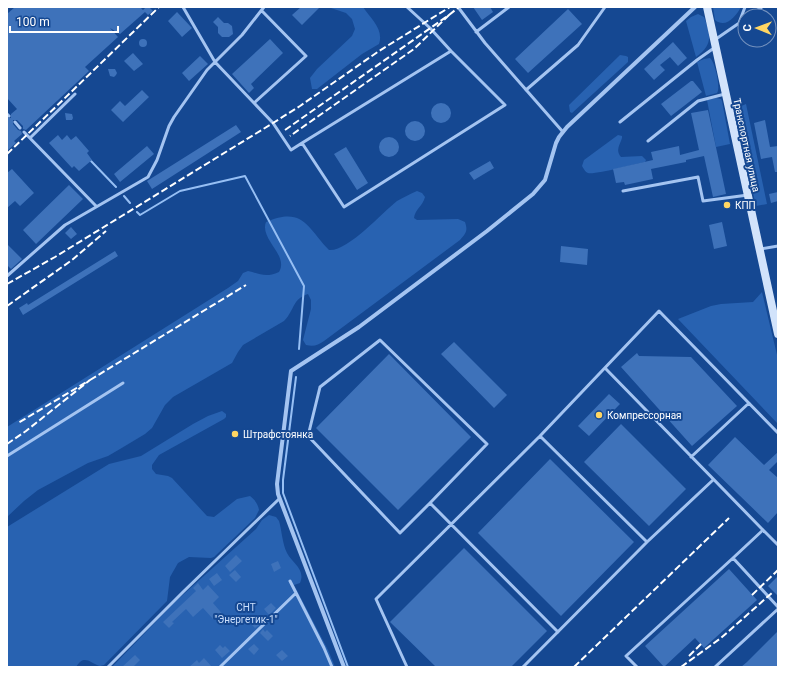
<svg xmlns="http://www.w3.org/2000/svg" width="785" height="674" font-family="Roboto,sans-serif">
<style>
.green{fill:#2862b1}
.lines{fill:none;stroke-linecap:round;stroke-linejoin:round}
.stream{stroke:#96bff4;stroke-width:2}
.building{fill:#3e72ba}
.lane{stroke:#a4c4f1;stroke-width:3}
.street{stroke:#a4c4f1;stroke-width:4}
.secondary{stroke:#d2e3fb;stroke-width:8}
.rail{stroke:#fff;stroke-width:2;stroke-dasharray:7 3;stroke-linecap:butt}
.poi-dot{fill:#ffd663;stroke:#154892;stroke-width:1.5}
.labels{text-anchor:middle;stroke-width:4;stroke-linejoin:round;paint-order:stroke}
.street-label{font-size:10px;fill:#fff;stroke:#154892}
.poi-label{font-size:10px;fill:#fff;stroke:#154892;text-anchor:start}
.park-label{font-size:10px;fill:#cbdffc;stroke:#154892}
</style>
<rect width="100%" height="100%" fill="#154892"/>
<path class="green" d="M328 7H363C371 19 384 29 379 44L362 54 317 89H312L310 78 317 69 352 36 355 29 352 19 346 13Z
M713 7H741C736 16 726 29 715 20Z
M698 14 704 17C711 35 713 45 696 57L686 21 691 17Z
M620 55 626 56 628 57V62L572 113 570 112 569 105Z
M710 58C715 62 721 88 717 93L706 96 697 62 704 59Z
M716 98 721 99 722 101 730 144 716 147 707 100Z
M746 104 767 204 756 206 735 114 737 108Z
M618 135 622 136V138C620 145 615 150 621 157L642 156 646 160 645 162C635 164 595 175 588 173 585 172 584 169 582 166L584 160Z
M417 191 422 193 425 197C423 206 415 209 414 218L417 220 458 219 465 222C468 231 466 233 460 240L324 341C318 345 314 347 306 345L303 340 311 309V300L308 294C292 299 295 310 284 321L243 345 238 352 232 363 173 397 165 405 152 428 145 434 120 449 108 456 88 463 38 490 24 501 7 517V427L228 288 238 281 243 273 248 271C261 274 265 278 279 272 280 270 281 268 281 266 283 252 260 237 266 222 303 206 307 227 329 250 347 252 382 213 397 201 404 197 410 194 417 191Z
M762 292 778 359V424L678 319 711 306 721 304 753 302Z
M222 411 226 414V417L224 419 159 455 152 465V469L156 474 168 476 172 478 207 516 214 517 237 499 250 496C255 500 258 504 259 510L255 518 214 557 211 558 189 557 178 563 170 577 167 601 104 665 100 666C89 662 84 654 76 667H7V527L109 464 141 456 193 424 208 416Z
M269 515 276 517 279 521C282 531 282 543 287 553 292 563 306 569 300 583L294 585 328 650 335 667H112L175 602 256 529 262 520Z"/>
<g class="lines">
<path class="stream" d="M91 161 116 187
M124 196 130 203
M137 212 140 215 180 191 245 176 304 286 299 349
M296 377 283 480V493L348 667"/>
</g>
<path class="building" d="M15 7H140L143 10 146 7H149L153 11 148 15 144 11 145 12 120 34 110 28 118 37 85 67 89 71 26 130 23 129V126L17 120H13V124L18 130 21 131 22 134 14 141 16 143 7 151V118H11V114L17 109 7 98V14Z
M301 7H320L302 25 292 15Z
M473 7H490L493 12 482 20Z
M568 9 582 24 528 73 515 59Z
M177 12 192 28 182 37 168 21Z
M218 17 224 23H228L232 26 233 34 229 37H222L218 33V27L213 22Z
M139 43a4 4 0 1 1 8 0a4 4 0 1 1-8 0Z
M270 39 283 53 251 84 254 88 249 93 232 74Z
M673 42 687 58 678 66 670 57 660 65 665 70 654 80 644 69Z
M133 53 143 64 134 71 124 61Z
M200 56 208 64 189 81 182 73Z
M108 69H115L117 73 116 75 114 77 110 76Z
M691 81H693L702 92 671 116 661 104Z
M142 90 149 97 123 122 111 110 120 101 125 106Z
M431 113a10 10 0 1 1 20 0a10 10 0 1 1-20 0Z
M708 110 726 194 713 197 704 156 686 160V162L651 169 653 179 625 185 624 182 616 183 613 169 653 160 651 152 679 146 680 155 699 150 691 113Z
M65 113 72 114 73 118 72 120H66Z
M765 120 770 147 778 146V172H775L772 157 761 159 754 123Z
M405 131a10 10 0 1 1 20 0a10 10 0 1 1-20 0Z
M236 125 241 132 152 189 147 181Z
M58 135 62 140 67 135 71 140 76 136 89 151 87 153 92 160 79 171 74 166 72 168 49 143Z
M379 147a10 10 0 1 1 20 0a10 10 0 1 1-20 0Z
M147 146 154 154 120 182 114 174Z
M346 147 368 183 357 190 334 154Z
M490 161 494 168 474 180 469 173Z
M12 169 34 193 20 206 15 201 7 208V173Z
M69 185 83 199 36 244 23 230Z
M778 192V201L771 203 769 194Z
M722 222 727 246 714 249 709 225Z
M71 227 77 234 71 239 65 233Z
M7 244 22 259 11 269 7 265Z
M561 246 588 249 587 265 560 262Z
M115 251 118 256 23 315 19 308 27 303 28 305Z
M454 342 507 395 494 408 441 354Z
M637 353 639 356 691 357 737 406 692 446 621 367Z
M389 354 471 437 398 510 316 428Z
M609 394 620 404 589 436 578 426Z
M621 424 686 489 649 526 584 462Z
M735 437 764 465 778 452V461L769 470 778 478V512L768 523 708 465Z
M550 459 634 542 561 616 478 533Z
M464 548 547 631 511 667H436L390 622Z
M236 555 242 561 230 572 225 566Z
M278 561 281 568 274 572 271 564Z
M729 569 757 600 704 648 695 638 664 667 645 646Z
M235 570 241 577 236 582 229 575Z
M217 573 222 580 214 586 209 579Z
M778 576V596L768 586Z
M198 583 203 590 208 585 219 597 213 603 226 618 222 622 216 617 213 619 203 608 193 617 186 609 172 622 174 623 169 628 163 622 196 591 193 588Z
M271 603 276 608 269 615 264 609Z
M251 615 259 625 255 628 246 619Z
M263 629 265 632 267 630 273 636 268 641 260 633Z
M778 631V667H741L747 662Z
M254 644 259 649 254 655 248 649Z
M220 645 223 648 225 646 230 651 222 658 215 650Z
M282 650 288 656 282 661 276 655Z
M135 655 140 660 133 667H122Z
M204 658 212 667H189L197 660 199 663Z"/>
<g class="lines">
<path class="lane" d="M183 7 215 62 242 35 264 7
M407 7 430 28 451 51 505 105 344 207 302 143 451 51
M458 7 485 43 563 132
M749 16 762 7
M739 23 745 7
M476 32 509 7
M716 39 745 19
M526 90 578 45 605 7
M254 103 306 56 262 11
M7 114 9 116
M15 122 20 128
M620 122 697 60 714 48
M24 132 96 206
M30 138 75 94
M648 141 698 101 725 94
M623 191 698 177 703 201 748 195
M761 249 778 246
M7 276 65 225 148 177 157 160 169 126 174 117 207 70 215 62 273 123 291 150 302 143
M605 368 763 530 733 558
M540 436 647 542
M7 456 123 383
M691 457 749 403
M430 503 400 533 308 436 320 387 380 340 487 444 430 503 558 632
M763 530 778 545
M290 581 324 648 332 667
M108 667 183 592 279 499
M220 667 296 593
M407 667 376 599 540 436 659 311 778 433
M523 667 647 542 713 480
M637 667 626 656 733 558 778 607
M715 667 778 609"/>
<path class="street" d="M344 667 278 494 277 484 291 371 359 327 487 231 533 194 545 180 556 143 559 137 567 127 695 7"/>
<path class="secondary" d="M707 7 778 334"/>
<path class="rail" d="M449 15 459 7
M285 130 449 15 414 49 290 136
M7 154 159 7
M7 284 55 257 273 123 300 106 379 51 450 7
M7 306 72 260 106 231
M90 380 246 285
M7 444 26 431 90 380 18 423
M752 595 778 570
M689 656 701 644
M574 667 729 518
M681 667 721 638 773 592"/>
</g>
<g class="poi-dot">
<circle cx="727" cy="205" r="4"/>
<circle cx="599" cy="415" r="4"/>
<circle cx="235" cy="434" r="4"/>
</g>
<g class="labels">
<g class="street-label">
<text transform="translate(747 145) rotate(78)" y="4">Транспортная улица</text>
</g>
<g class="poi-label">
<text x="735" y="209">КПП</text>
<text x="607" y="419">Компрессорная</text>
<text x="243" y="438">Штрафстоянка</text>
</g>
<g class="park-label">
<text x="246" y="611">СНТ<tspan x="246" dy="12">"Энергетик-1"</tspan></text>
</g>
</g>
<rect width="785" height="674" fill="none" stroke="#ffffff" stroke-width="16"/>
<g transform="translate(757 28) rotate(271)"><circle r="19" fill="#154892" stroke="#7391be"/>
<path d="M0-3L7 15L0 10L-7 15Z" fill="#ffd663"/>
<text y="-6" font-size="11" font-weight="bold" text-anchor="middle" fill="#ffffff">С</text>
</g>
<path d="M10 26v6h108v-6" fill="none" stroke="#ffffff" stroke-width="2"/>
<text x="16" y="26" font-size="12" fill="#ffffff" stroke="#154892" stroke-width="3" paint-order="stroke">100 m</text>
</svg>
